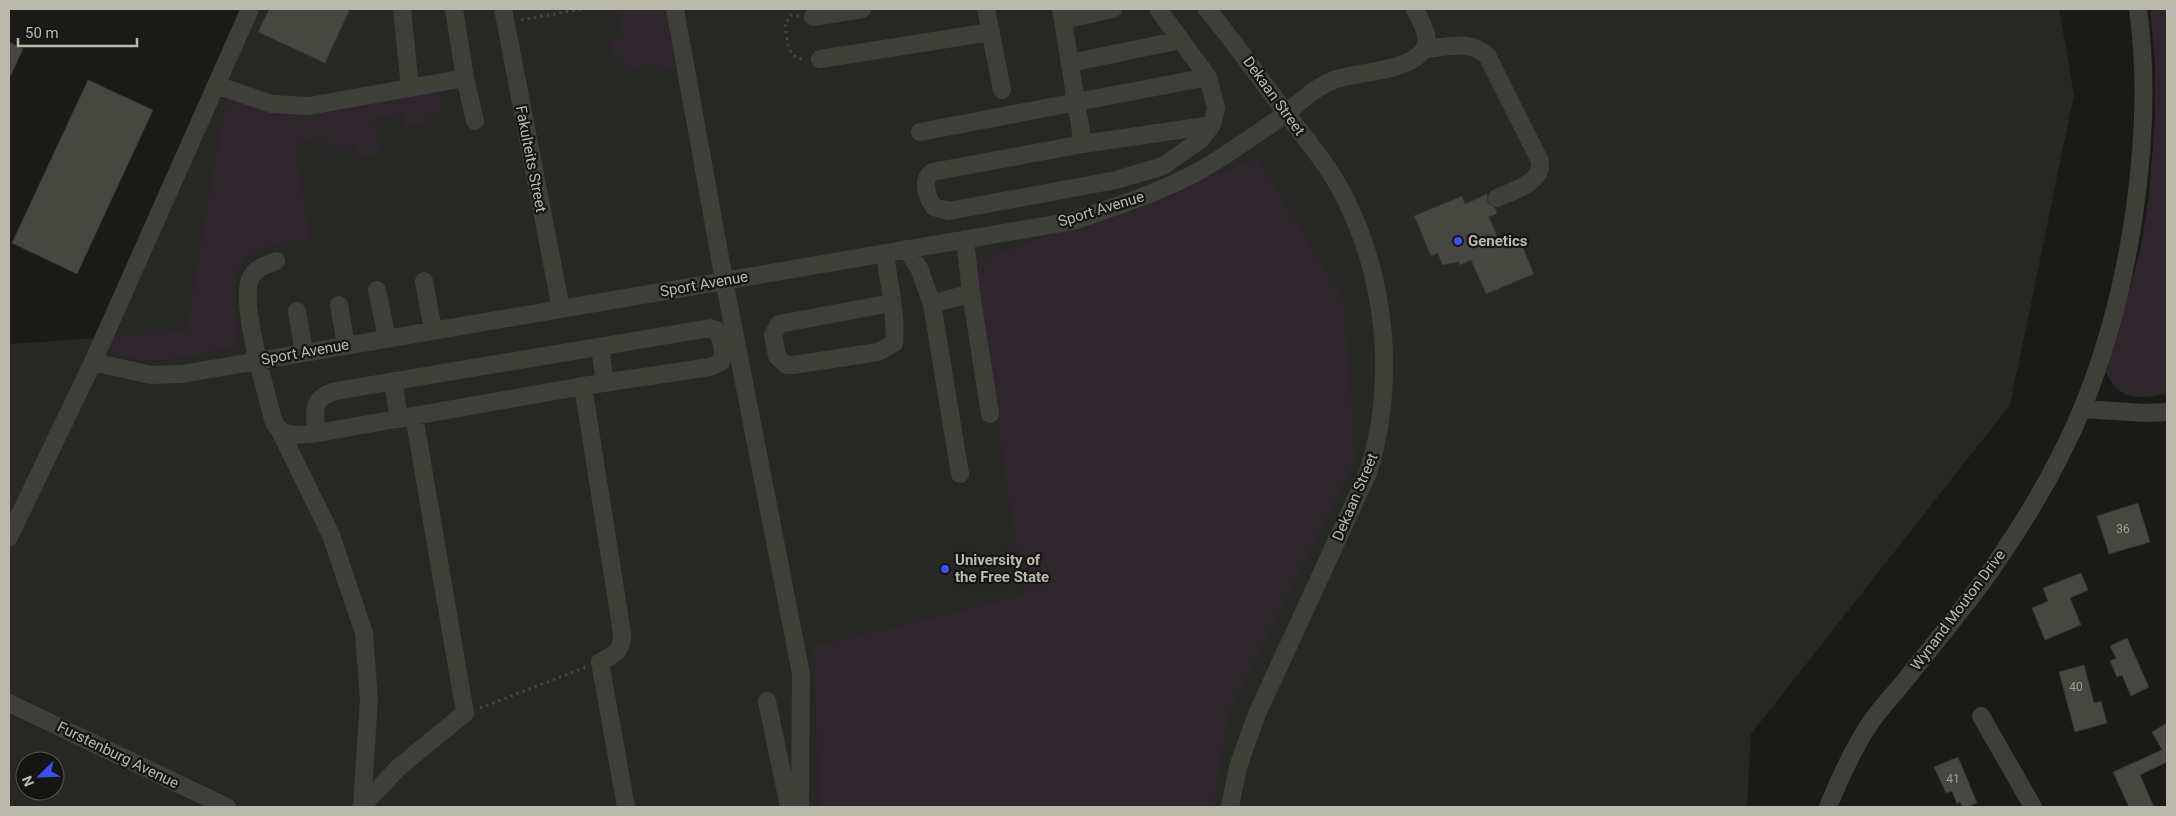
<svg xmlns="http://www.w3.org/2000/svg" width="2176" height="816" font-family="Roboto,sans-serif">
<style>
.built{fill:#272724;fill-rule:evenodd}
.green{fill:#2f262d}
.building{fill:#474742;stroke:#353632}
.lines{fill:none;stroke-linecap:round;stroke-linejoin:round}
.path{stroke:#46463f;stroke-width:3;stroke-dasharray:2.5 4;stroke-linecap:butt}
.minor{stroke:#3f3f39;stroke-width:18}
.poi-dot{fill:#3b50ef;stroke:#151513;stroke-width:2}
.labels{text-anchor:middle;stroke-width:4.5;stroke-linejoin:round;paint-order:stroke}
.number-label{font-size:12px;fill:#9d9c91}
.street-label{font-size:15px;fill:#bab9ab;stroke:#151513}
.poi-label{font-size:15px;font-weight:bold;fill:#bab9ab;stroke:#151513;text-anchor:start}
</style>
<rect width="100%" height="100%" fill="#1a1a18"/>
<path class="built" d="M254 9H2059L2074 95 2010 405 1751 734 1747 807H9V344L98 338ZM25 761H55V791H25Z"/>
<path class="green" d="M617 9H668L681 66 660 68 658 64 631 68 612 53 611 41 623 39Z
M2150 9H2167V394C2138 398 2120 403 2106 372L2140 252 2149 197 2155 118V60Z
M437 76 443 110 432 113 428 123 406 127 401 113 374 118 380 153 360 158 356 145 338 147V151L331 152 326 136 295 144 310 238C293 242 268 243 253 253 226 270 236 311 238 337L230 348C194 354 145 371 112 350L108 335 186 333 229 82 281 99 316 100Z
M1258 159 1344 300 1355 461 1228 714 1213 807H820L813 647 1025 595 971 263Z"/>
<path class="building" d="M269 9H350L325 63 258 32Z
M9 42 23 49 9 79Z
M88 80 153 110 77 274 12 243Z
M1487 194 1488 203 1495 208 1497 214 1489 217 1500 243 1518 236 1534 274 1486 294 1471 260 1460 265 1459 262 1442 265 1438 253 1431 256 1414 216 1462 196 1465 204Z
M2138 503 2150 542 2109 554 2097 516Z
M2081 573 2088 590 2070 598 2081 625 2045 640 2032 608 2048 601 2043 588Z
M2127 638 2149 687 2131 696 2122 675 2117 677 2110 661 2116 658 2110 646Z
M2084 665 2094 703 2101 701 2107 723 2075 732 2059 672Z
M2167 723V762L2140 775 2154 807H2129L2113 772 2162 750 2152 732Z
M1958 757 1977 803 1967 807H1962L1960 802 1957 804 1952 791 1946 793 1934 767Z"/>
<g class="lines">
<path class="path" d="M799 16 791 15 785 24C787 38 786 59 805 59
M521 20 582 9
M480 708 586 667"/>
<path class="minor" d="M402 9 410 88
M454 9 465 78 475 121
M503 9 561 309
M675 9 724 280 801 674 800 807
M986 9 1002 90
M1061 9 1083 144 932 172C921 180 927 198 934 207L949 211 1116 180 1163 166 1200 140 1212 125 1216 108 1208 77 1158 9
M1207 9C1235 43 1260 79 1287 114 1307 141 1330 167 1345 198 1387 282 1396 383 1368 473L1256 716 1238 767 1230 807
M813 17 862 9
M1063 20 1113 9
M1425 49C1447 47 1472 39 1488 57L1540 161C1543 183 1514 190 1497 198
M820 59 991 32
M1070 63 1181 40
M216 85 272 104 309 106 465 78
M920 132 1208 77
M1083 144 1212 125
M906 249 919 268 932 304 971 293 965 239
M885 253C888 281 897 314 894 343L878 352 793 365H786L777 356 773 335 779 324 891 303
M276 261C267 265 256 267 251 277 238 300 267 395 274 423 284 438 296 435 312 434L583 386 710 367 721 362C725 352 722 339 716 330L710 328 336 391C311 398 314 411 317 433
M424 281 433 330
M377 290 387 338
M971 293 990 414
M932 304 960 474
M339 305 346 345
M297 311 304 352
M600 347 605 383
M93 362 250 9
M393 381 399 419
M583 386 622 633C623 651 614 655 600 662L626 807
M2082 409 2146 413 2167 412
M280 431 331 535 364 633 369 700 362 805
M9 537 93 362 151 375 182 374 1073 221C1122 204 1172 189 1216 161 1239 146 1262 131 1285 114 1301 102 1314 87 1334 80 1359 71 1406 72 1423 51 1433 39 1420 21 1415 9
M767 701 789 807
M9 703 227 807
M1981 716 2033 807
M361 807 398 768 465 713 414 416
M1828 807C1839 780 1851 753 1867 728 1877 712 1891 697 1903 683 1935 642 1969 603 1998 560 2030 513 2060 462 2082 409 2130 293 2155 133 2138 9"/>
</g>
<g class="poi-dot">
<circle cx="1458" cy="241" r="5"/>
<circle cx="945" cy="569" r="5"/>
</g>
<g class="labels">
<g class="number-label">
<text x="2123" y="533">36</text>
<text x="2076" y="691">40</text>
<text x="1953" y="783">41</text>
</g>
<g class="street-label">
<text transform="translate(1274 96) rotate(54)" y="5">Dekaan Street</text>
<text transform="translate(531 159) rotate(79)" y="5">Fakulteits Street</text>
<text transform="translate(1101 209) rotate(-17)" y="5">Sport Avenue</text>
<text transform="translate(704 284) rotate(-10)" y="5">Sport Avenue</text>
<text transform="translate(305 352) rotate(-10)" y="5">Sport Avenue</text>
<text transform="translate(1355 497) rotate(-67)" y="5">Dekaan Street</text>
<text transform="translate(1958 610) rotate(-53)" y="5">Wynand Mouton Drive</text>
<text transform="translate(118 755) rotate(26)" y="5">Furstenburg Avenue</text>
</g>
<g class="poi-label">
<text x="1468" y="246">Genetics</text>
<text x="955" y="565">University of<tspan x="955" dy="17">the Free State</tspan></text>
</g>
</g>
<rect width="2176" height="816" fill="none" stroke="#bab9ab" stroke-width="20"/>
<g transform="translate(40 776) rotate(247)"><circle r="24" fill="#151513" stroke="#575750"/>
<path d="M0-4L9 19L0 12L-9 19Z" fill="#3b50ef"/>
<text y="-8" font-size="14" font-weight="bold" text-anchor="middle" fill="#bab9ab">N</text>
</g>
<path d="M18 38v8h119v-8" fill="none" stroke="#bab9ab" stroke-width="2.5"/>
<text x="25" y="38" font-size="15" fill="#bab9ab" stroke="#151513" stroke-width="4" paint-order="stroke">50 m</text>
</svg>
